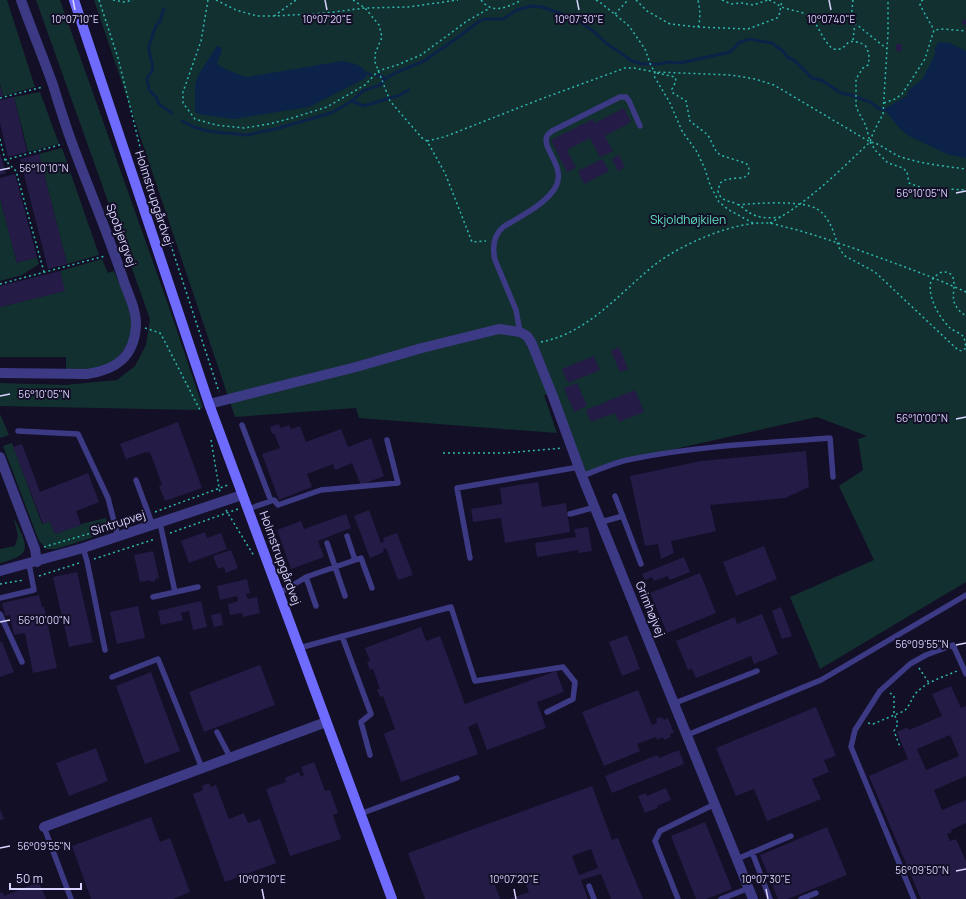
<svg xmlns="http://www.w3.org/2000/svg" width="966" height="899" font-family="Manrope,sans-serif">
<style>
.green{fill:#12302f}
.water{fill:#0c2248}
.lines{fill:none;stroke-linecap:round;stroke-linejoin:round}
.stream{stroke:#0c2248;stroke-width:3}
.building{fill:#241b47;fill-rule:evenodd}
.path{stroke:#2fb8b0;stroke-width:1.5;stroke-dasharray:2 3;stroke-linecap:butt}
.lane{stroke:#3d3a85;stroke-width:5.5}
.street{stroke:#3d3a85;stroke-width:10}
.secondary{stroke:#6f6bff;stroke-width:10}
.ticks{fill:none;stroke:#d9d4ff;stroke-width:1.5}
.labels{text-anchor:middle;stroke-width:4;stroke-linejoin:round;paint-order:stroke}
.street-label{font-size:12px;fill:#d9d4ff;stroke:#130f26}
.park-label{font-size:12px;fill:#5fe0c0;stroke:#130f26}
.ticks-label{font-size:10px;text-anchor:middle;fill:#d9d4ff;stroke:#130f26;stroke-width:4;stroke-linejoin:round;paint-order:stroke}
</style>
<rect width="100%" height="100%" fill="#130f26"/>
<path class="green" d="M0 0H7L35 87 3 96 0 84Z
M36 0H60L170 310 203 408 196 410 0 406V383L65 385 117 380 135 366 146 345 150 319Z
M94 0H966V582L820 669 790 597 874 560 839 486 863 470 858 439 867 436 817 417 630 459 582 476 552 394 544 395 557 433 359 418 356 408 235 417Z
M40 92 59 144 28 152 14 97Z
M62 148 99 255 67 264 39 154Z
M0 198 17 263 37 257 39 264 22 275 0 281Z
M102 259 108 273 114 271C120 286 129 304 131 320 134 342 118 364 97 368 87 371 76 369 66 369V357H0V307L64 291 60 271Z
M0 414 9 435 0 438Z
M12 443 42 524 50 521 55 534 85 523 106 518 108 524 107 526 91 538 56 549H47L40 542 37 536 3 446Z
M14 519 15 520C28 547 33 555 0 563V549L15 546 18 536Z"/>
<path class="water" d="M938 42 950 43 966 51V158L949 155 909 136 899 128 886 111 887 107 907 96 908 91 923 78 935 54V48Z
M217 46H220L222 50 217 64 225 69 246 77 342 61C352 63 368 65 366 78L309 107 234 119 203 115 196 113 195 111V84L200 72Z"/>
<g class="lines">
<path class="stream" d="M164 9C161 13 162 17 160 21 158 25 158 22 156 26 154 30 150 42 149 47 148 61 159 65 147 78L149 90 156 97 159 104 172 113
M367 73 371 75
M377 76H382L385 79
M352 101 364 106 400 95 409 90
M182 121 194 127 208 131 225 133 247 135 279 128 331 113 352 101 363 91 380 85 385 79 395 73 424 61 457 38 478 22 484 19H503L517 10 531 6 542 7 562 14 570 19 577 20 592 30 606 43 632 61 642 64H659L669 62 680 63 730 52 739 43 749 39 772 43 784 52 787 57 794 60 812 78 821 80 841 93 851 95 870 102 878 108 886 110"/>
</g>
<path class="building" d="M963 19 966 20V25L962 24Z
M896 44H902V51H896Z
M0 86 3 96H0Z
M14 97 27 152 8 157 0 123V100Z
M624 108 631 122 605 136 613 151 600 157 590 138 567 150 576 168 567 172 551 140 593 119 595 123Z
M0 153 6 173 0 175Z
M39 154 67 264 48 269 20 159Z
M619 155 625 167 618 171 612 159Z
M602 159 609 171 584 184 578 171Z
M15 174 37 257 17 263 0 198V178Z
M60 271 65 291 0 307V286Z
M619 347 628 369 620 372 611 351Z
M594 356 600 370 568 383 562 369Z
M577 383 587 406 574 412 564 388Z
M635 390 644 412 619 422 615 413 591 422 586 410Z
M178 422 202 488 165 501 159 486 162 485 150 452 146 453V452L126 459 120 444Z
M279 424 280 428 289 425 291 429 300 426 306 442 341 429 348 447 371 438 384 476 361 485 352 463 335 470 333 464 307 474 312 487 279 500 262 454 280 448 274 433 272 434 270 427Z
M22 444 40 492 88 473 99 502 76 511 81 525 55 534 50 521 43 524 13 447Z
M806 451 809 487 785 498 710 505 716 531 671 541 674 553 661 559 658 544 645 546 630 476 701 461Z
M538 482 542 507 566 503 570 532 505 543 501 518 473 522 471 509 502 504 500 488Z
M369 510 381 543 384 542 383 538 397 533 413 575 398 580 386 548 383 549 384 552 370 558 354 516Z
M346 514 351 528 318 541 324 557 291 569 277 530 301 521 304 529Z
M588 527 592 551 578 553V550L537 557 535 543 576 537 574 529Z
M205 532 207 538 221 533 227 549 189 563 181 541Z
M764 546 777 579 736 596 723 562Z
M231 550 238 568 226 573 224 567 218 569 213 556Z
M153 551 159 578 155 579V581L151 582 150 580 140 582 134 555Z
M684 557 690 572 670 580 668 576 654 581 652 577 645 580 642 574Z
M77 572 93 642 69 647 53 577Z
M700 573 716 613 667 633 650 593Z
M247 579 250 593 246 594 248 599 257 597 260 613 243 617 242 613 230 615 228 604 238 601 237 596 220 600 217 586Z
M39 595 42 607H44L57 668 33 673 25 633 14 635 10 615 5 616 2 603Z
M201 601 207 627 193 630 189 611 181 613 183 620 161 625 158 611Z
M138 606 145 638 117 644 110 612Z
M781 607 792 636 782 639 772 611Z
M221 613 223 625 214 627 211 615Z
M762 614 778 654 754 664 751 656 696 678 692 669 688 670 676 641 735 617 737 624Z
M421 627 426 641 440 636 465 704 556 671 564 692 537 702 546 728 487 750 477 723 468 727 478 754 401 782 384 734 395 729 383 696 380 697 377 689H380L373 669 370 670 367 662 370 661 365 648Z
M627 635 640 669 622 676 609 642Z
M0 642H2L14 672 0 677Z
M260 665 275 705 204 732 189 692Z
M151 672 180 751 145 764 116 686Z
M951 686 961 708 966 706V776L934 790 942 810 966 800V823L951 830 952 832 947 834 950 841 956 839 966 861V899H921L869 776 908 759 897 732 908 727 909 730 942 716 932 694ZM950 735 959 756 926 770 917 749Z
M638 690 652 725 657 723 656 719 662 717 664 720 668 718 674 733 670 734 671 737 664 740 663 737 657 740 656 737 637 744 640 751 604 766 582 712Z
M816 707 836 756 824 760 829 772 812 779 821 799 767 821 754 789 736 796 716 748Z
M96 748 108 781 69 796 56 763Z
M679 750 684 764 612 793 605 776 657 755 659 758Z
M314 762 325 791 330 790 338 813 333 815 341 839 290 856 266 789 286 782 285 778 299 772 301 777 304 775 301 767Z
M209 783 211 787 216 785 229 819 244 813 248 823 260 819 276 863 225 882 193 794 203 790 202 786Z
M592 786 612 840 618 838 643 899H611L601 874 581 880 588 899H509L529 892 522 875 495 885 500 899H425L408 853ZM591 849 598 868 579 875 572 856Z
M666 788 671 800 657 806 658 808 645 813 638 796 646 793 647 796Z
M0 809 4 819 0 820Z
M151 817 160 842 170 838 190 892 173 899H91L72 846Z
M705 822 732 889 706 899H696L671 836Z
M827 827 847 875 788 899H778L760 855Z
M39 882 46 899H0V893L2 892 4 896Z"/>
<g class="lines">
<path class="path" d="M99 0 118 58 144 163 219 392
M113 0 124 2 133 0
M208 0 201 41 183 92V103L195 119 216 125 244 128 269 124 292 118 327 107 365 85 378 71 397 65 421 55 467 21 490 8
M216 0 236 10 257 16H274L326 13 365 8 408 7 458 0
M353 0 365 8 379 25 382 37 375 54V62L390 101 422 138 427 141 445 173 472 242 486 241
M481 0C493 15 507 7 522 0
M596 0 601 3 629 26 645 49 651 66 655 72 654 76 670 103 682 131 697 152 705 169 710 185 719 202 729 210 753 223
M636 0 647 11 670 24 698 27C701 18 700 10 698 0
M722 0 731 4 742 3 753 5 768 0
M769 0C775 2 777 5 782 7 793 12 806 10 814 21 820 30 824 42 833 49 851 52 841 34 865 45 869 52 870 57 868 65L863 68 856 79V105L858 111 866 126 870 142 876 151 888 163 903 168 907 172 909 183 933 192 947 189 966 190
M853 0 851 20 887 49
M923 0 921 1 920 5 934 30
M615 14 628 0
M274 16 296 0
M698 27 748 29 777 18 779 16 782 0
M853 40 855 23
M657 73 675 77 676 81 672 89 673 93 686 101 690 121 695 125 708 135 716 151 720 155 745 163 748 165C753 181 738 177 729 179 726 179 723 181 720 183L718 191C721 202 728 200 737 204 742 206 746 211 750 213 760 219 771 218 781 217
M0 98 43 87
M884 103 895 99 902 94 925 59 934 30 944 29 966 31
M0 139 5 160 16 171 44 272
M427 141 444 137 541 99 625 68H634L655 72 731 75 755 79 774 85 870 142C882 144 890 153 901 157 922 164 944 166 966 169
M5 160 63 144
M738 205C757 203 802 200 817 209 823 212 828 220 831 226 836 236 837 248 845 256L875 272 958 350 962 351 966 348 964 337C960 333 954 331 950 328 939 317 927 297 931 281 937 274 943 268 952 275 959 290 944 301 966 316
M770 223C808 203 839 171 870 142L873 133 883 114 888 33V0
M0 284 105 256
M145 328 160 333 163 338 201 412
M541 342C589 333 620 292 657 263 684 243 735 221 769 223 776 224 783 227 790 228 812 234 832 241 853 248 891 262 929 275 966 292
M211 440 220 493
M443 453H505L563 448
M226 510 254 556
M155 512 228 485
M123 523 142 517
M170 533 238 509
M44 547 108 528
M94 559 155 539
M39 576 79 563
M0 584 24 580
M919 668 929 683
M890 693 894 696V713L898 724 894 731 900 747
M868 723 873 724 904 711C910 706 911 699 916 693 926 682 943 677 957 671"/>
<path class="lane" d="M520 332 516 310 495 260C492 247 493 236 503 227 519 217 542 206 553 191 570 169 541 150 547 136 548 134 550 133 552 131L620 97H626L629 101 640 126
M242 425 271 501
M18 431 78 434 108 498 118 537
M582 476C598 470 615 462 632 459 697 446 764 443 830 438L833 477
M136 480 153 526
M615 496 641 564
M254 507 274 500 278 505 321 490 398 483 387 440
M570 514 595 507
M601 522 623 516
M160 523 175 592
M347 536 355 560
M327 543 345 596
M83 548 87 561 105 650
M470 558 457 488 579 467
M306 577 316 606
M278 591 285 590 306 577 361 558 372 588
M153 597 198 587
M0 598 34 590 29 564
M0 614 22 662
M342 636 371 714 361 722 370 755
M299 648 451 607 475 681 563 667 575 682 573 699 547 712
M112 677 158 659 202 768
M675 703 757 671
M217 732 230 757
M687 735 821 680 966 595
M360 814 457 778
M44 827 71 899
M752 852 770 899
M737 859 791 836
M589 886 594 899
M678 899 655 841 660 831 715 804
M721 899 749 888
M801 899 816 893
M914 899 851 747 855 730 880 691 910 664 926 655 953 645 966 674"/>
<path class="street" d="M0 373 87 374C116 370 134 357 136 326 137 312 129 296 124 282 109 235 89 190 72 143 65 124 59 105 53 85 43 57 31 28 21 0
M209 404 356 367 422 348 499 329 520 332 527 336 532 344 552 394 582 476 753 899
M0 457 35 549 37 562
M0 571 83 548 242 495
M44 827 326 722"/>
<path class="secondary" d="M74 0 209 404 392 899"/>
</g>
<path class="ticks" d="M73 0 75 10M325 0 327 10M577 0 579 10M829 0 831 10M0 170 10 168M956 193 966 191M0 396 10 394M956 419 966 417M0 622 10 620M956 645 966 643M0 848 10 846M956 871 966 869M262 889 264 899M514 889 516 899M766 889 768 899"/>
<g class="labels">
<g class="street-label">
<text transform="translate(154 198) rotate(72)" y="4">Holmstrupgårdvej</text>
<text transform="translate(121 235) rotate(70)" y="4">Spobjergvej</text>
<text transform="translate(118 523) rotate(-18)" y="4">Sintrupvej</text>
<text transform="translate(280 558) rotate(70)" y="4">Holmstrupgårdvej</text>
<text transform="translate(650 609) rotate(68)" y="4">Grimhøjvej</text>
</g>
<g class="park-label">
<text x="688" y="224">Skjoldhøjkilen</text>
</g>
</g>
<g class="ticks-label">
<text x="75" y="23">10°07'10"E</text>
<text x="327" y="23">10°07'20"E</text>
<text x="579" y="23">10°07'30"E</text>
<text x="831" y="23">10°07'40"E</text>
<text x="44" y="172">56°10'10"N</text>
<text x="922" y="197">56°10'05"N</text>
<text x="44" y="398">56°10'05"N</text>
<text x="922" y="422">56°10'00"N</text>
<text x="44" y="624">56°10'00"N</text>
<text x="922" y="648">56°09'55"N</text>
<text x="44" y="850">56°09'55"N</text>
<text x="922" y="874">56°09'50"N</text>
<text x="262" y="883">10°07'10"E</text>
<text x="514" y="883">10°07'20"E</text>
<text x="766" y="883">10°07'30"E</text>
</g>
<path d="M10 883v6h71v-6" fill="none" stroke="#d9d4ff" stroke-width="2"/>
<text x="16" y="883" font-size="12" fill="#d9d4ff" stroke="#130f26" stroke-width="3" paint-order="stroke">50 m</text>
</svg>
